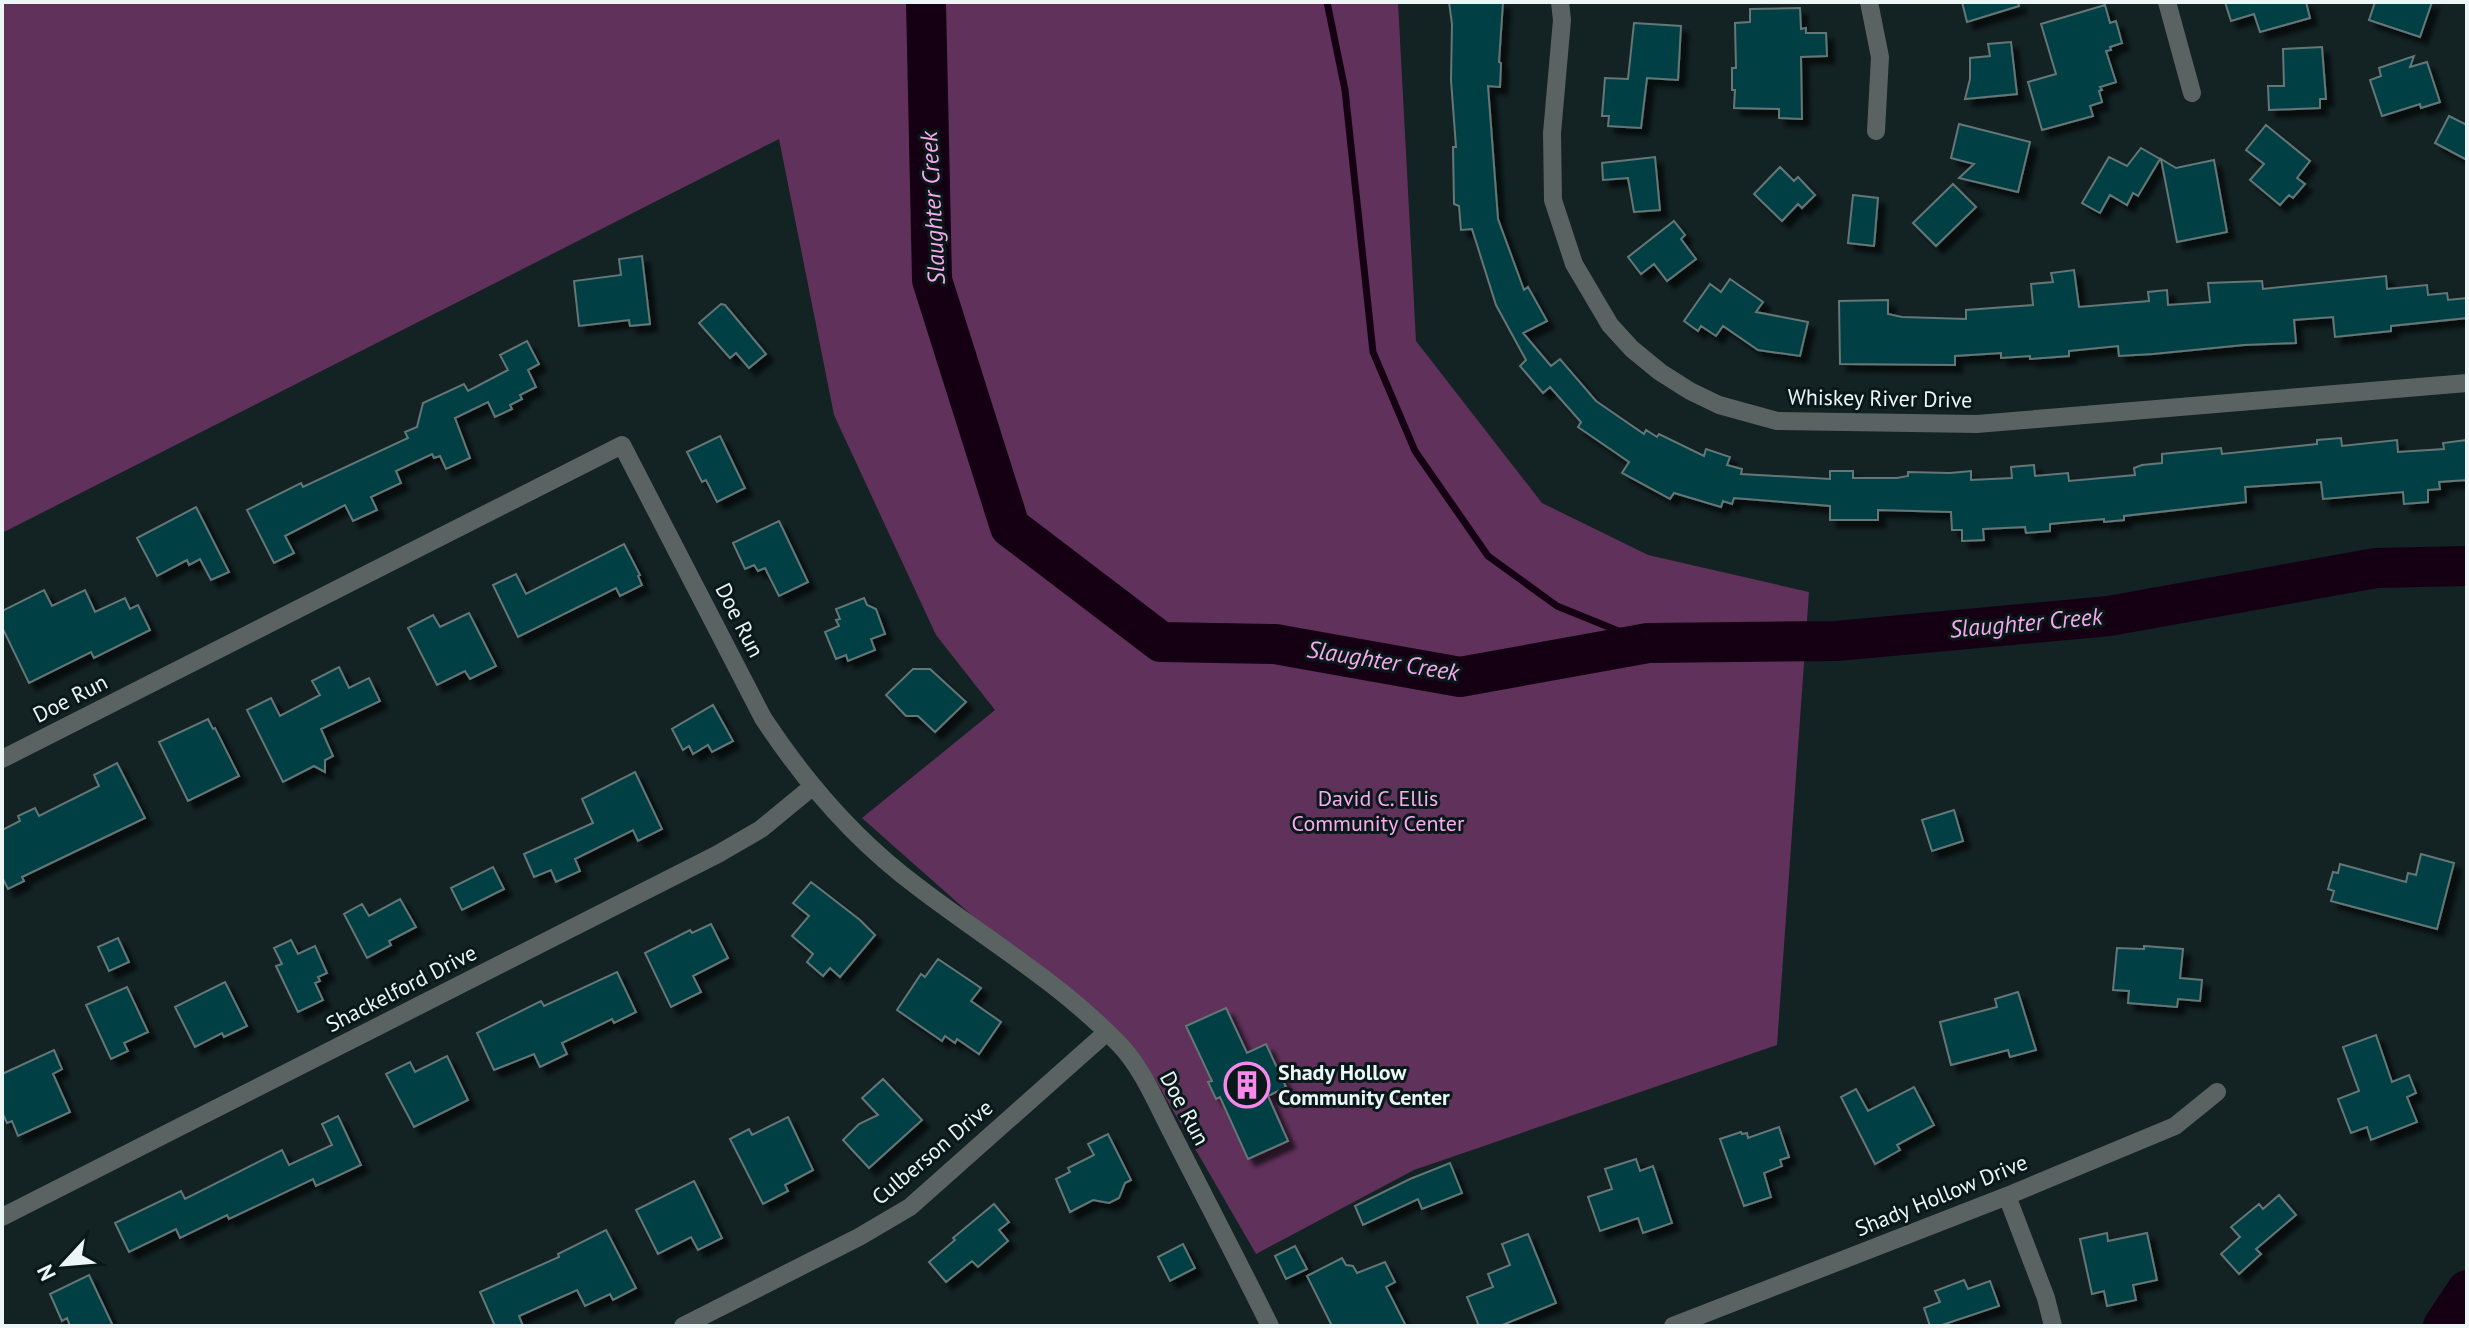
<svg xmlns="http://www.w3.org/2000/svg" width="2469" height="1328" font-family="'PT Sans',sans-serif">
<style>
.green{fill:#60315b}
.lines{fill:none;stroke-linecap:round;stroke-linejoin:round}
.stream{stroke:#150013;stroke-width:7}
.river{stroke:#150013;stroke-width:40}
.building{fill:#003f44;stroke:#657677;stroke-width:2;filter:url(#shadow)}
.street{stroke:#5a6262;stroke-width:18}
.labels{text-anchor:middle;stroke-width:6;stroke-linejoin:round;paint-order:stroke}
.street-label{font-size:22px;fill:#ecf6f6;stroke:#091819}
.park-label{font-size:22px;fill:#faacef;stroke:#091819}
.poi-label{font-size:22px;font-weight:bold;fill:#ecf6f6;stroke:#091819;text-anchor:start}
.water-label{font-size:24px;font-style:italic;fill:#f7a9ec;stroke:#091819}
</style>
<defs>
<filter id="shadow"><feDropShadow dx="7" dy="7" stdDeviation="2" flood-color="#0009"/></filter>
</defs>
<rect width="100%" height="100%" fill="#132223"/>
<path class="green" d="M2 2H1398L1416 341 1542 503 1648 555 1809 592 1777 1045 1414 1170 1256 1254 1153 1076 862 818 995 710 936 635 834 415 779 139 2 533Z"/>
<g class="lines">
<path class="stream" d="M1327 2 1345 90 1373 352 1415 451 1488 556 1557 606 1648 643"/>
<path class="river" d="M926 2 932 280 1010 527 1161 642 1275 644 1460 677 1648 643 1836 641 2109 616 2376 568 2467 566
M2443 1326 2467 1290"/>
</g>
<path class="building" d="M1449 2H1503L1499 62 1501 63 1500 87 1488 86 1498 219 1524 290 1528 287 1547 321 1523 333 1551 366 1560 359 1596 401 1644 434 1646 430 1657 437 1659 434 1704 456 1706 449 1730 457 1727 465 1742 469 1741 474 1830 479V471H1853V478H1897L1908 476V472L1950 473 1971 471V480L2012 478 2011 467 2034 465 2035 476 2068 473 2069 481 2135 475 2134 468 2142 465 2162 463V454L2221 448 2222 454 2317 444V440L2341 438 2342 446 2397 440 2398 452 2444 449 2443 443 2467 440V480L2439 482 2440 489 2428 490V502L2404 504 2403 492 2323 499 2321 482 2245 487 2246 502 2124 516V520L2104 522V519L2050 524V531L2026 533 2025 527 1983 529 1984 540 1962 541V530H1952L1951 512 1878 510V520H1830V506L1734 498 1732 504 1723 501 1721 507 1674 493 1670 499 1622 473 1629 462 1578 427 1581 422 1550 387 1543 393 1520 366 1526 360 1496 305 1472 229 1461 230 1459 206 1454 204 1453 147H1456L1451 80 1452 24Z
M1962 2H2018L2019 6 1967 22Z
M2225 2H2306L2310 18 2260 32 2254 14 2231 21Z
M2375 2H2432L2420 37 2369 20Z
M2105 5 2110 23 2116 21 2122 43 2110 47 2111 50 2106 51 2116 82 2100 87 2102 90 2099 91 2102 102 2090 106 2093 116 2042 130 2028 82 2056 74 2041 24Z
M1800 8 1801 29 1806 28V33H1826L1827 56 1801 57 1802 119 1779 118V109L1734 108 1735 90H1732V68H1736L1735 23 1750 22V9Z
M1634 23 1681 26 1678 80 1647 78 1641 128 1608 126 1609 116H1602L1605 78 1628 79Z
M2011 42 2017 94 1965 99 1970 79V58L1990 56 1988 44Z
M2322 47 2326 99H2320V108L2269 110 2268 86H2284L2283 49Z
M2414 56 2410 67 2427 62 2440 102 2421 108 2420 104 2382 116 2370 80 2381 76 2379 68Z
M2449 116 2467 125V160L2435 143Z
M1959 124 2030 142 2018 192 1959 178 1974 164 1951 158Z
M2266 125 2310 161 2297 178 2305 184 2293 198 2289 195 2280 205 2250 180 2264 164 2246 150Z
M2141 148 2160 159 2138 196 2133 193 2127 205 2110 195 2100 213 2082 203 2109 157 2127 166Z
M1655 157 1660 210 1634 212 1628 178 1603 180 1602 163Z
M2161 159 2176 168 2214 160 2227 232 2177 242Z
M1780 167 1794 181 1798 177 1815 195 1802 208 1798 204 1782 221 1754 194Z
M1953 184 1976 207 1936 246 1913 223Z
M1853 195 1878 198 1874 246 1848 243Z
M1674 221 1685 235 1681 239 1696 259 1667 281 1654 264 1641 274 1628 257Z
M642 256 650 324 630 326 629 320 579 326 574 281 621 275 619 259Z
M2074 270 2079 307 2149 301 2148 292 2167 290 2168 305 2210 302 2208 283 2262 281 2263 289 2386 276 2387 289 2427 285 2428 295 2447 293 2448 300 2467 298V318L2391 326V331L2335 337 2333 317 2294 320 2296 343 2244 345 2153 354 2119 356 2118 346 2069 351V356L2030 359V356L2001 358V353L1955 356V365L1840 364 1839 301 1888 300V314L1902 317 1966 319V310L2033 305 2031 284 2053 282 2051 273Z
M1730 279 1763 302 1756 312 1808 322 1800 356 1758 350 1723 326 1716 336 1701 326 1698 331 1684 321 1710 284 1721 292Z
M721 304 725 305 766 354 749 368 736 353 730 358 699 323Z
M527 341 539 364 528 370 536 387 520 395 522 399 510 405 512 409 495 417 488 402 455 418 470 458 446 469 440 456 434 458 432 454 396 471 401 483 371 497 377 510 353 521 345 505 285 536 294 553 274 563 247 510 301 483 303 487 408 438 405 432 417 427 423 403 464 384 468 391 508 370 500 355Z
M720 436 745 488 717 502 706 480 702 482 687 452Z
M196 507 229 572 211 580 200 559 189 565 187 560 157 576 137 538Z
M779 521 808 582 779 596 765 568 758 571 754 565 745 569 733 543Z
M624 544 640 575 638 576 642 585 620 596 616 588 518 637 493 585 516 574 526 594Z
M44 590 52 606 85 590 95 612 125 598 130 609 138 605 150 630 94 658 91 652 29 683 2 627V611Z
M864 598 867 605 876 609 885 634 871 639 875 650 848 661 846 655 836 659 825 632 839 626 836 620 840 619 836 609Z
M469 613 496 666 470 679 465 671 437 685 408 628 433 615 440 627Z
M339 667 349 688 369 678 380 701 321 729 333 756 325 760V772L314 766 283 782 247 710 271 698 280 716 320 695 312 681Z
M913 669H930L966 702 935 732 918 716H906L886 695Z
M713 705 733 741 712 752 708 745 693 754 689 746 683 750 672 729Z
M208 719 213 729 215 728 239 776 188 801 159 742Z
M117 763 145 818 22 877 24 881 8 889 2 877V830L20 821 18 816 35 808 39 816 99 786 94 775Z
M635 772 662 829 638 841 633 830 575 859 580 871 556 882 551 870 534 877 524 854 593 823 582 799Z
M1954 810 1963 841 1932 851 1922 820Z
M2421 854 2454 863 2437 929 2331 901 2334 891 2328 889 2333 872 2338 873 2340 864 2406 882 2408 873 2416 875Z
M493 867 504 889 462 910 451 888Z
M811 882 860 920 875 935 840 977 830 968 823 976 807 962 813 954 792 936 809 916 793 903Z
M400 899 416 927 389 941 391 945 367 958 344 914 362 904 369 916Z
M711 924 728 958 693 976 701 992 671 1007 645 953 690 930 692 933Z
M118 938 129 962 109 971 98 947Z
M291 940 298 954 315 946 327 973 318 977 320 981 315 983 323 1000 298 1012 276 966 282 964 274 948Z
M2144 946 2183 949 2180 978 2202 980 2200 1001 2178 999 2177 1007 2128 1003 2129 991 2113 990 2117 948 2144 949Z
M938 959 981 988 971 1001 1001 1022 979 1054 957 1039 955 1043 945 1036 942 1041 897 1010 921 974 925 977Z
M617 972 636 1012 614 1023 612 1019 562 1043 567 1054 540 1067 534 1054 494 1070 477 1033 541 1001 544 1006Z
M225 982 247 1026 224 1037 222 1033 195 1047 175 1007Z
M127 987 148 1032 124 1043 128 1051 111 1059 86 1005Z
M2018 992 2036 1050 2010 1057 2008 1050 1951 1065 1940 1022 1997 1007 1995 999Z
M1226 1008 1247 1053 1266 1044 1286 1087 1268 1096 1288 1141 1248 1159 1220 1097 1216 1099 1208 1082 1212 1081 1186 1026Z
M2376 1035 2392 1082 2409 1075 2416 1093 2407 1097 2417 1122 2371 1140 2367 1127 2351 1133 2338 1099 2359 1091 2343 1047Z
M54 1050 62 1069 53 1074 70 1112 18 1136 12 1121 7 1123 2 1112V1074Z
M447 1056 468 1100 414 1127 386 1074 410 1062 415 1072Z
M883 1079 922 1120 869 1168 843 1140 859 1124 878 1115 862 1098Z
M1914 1087 1934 1125 1897 1145 1900 1150 1875 1164 1841 1097 1856 1089 1868 1111Z
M338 1116 361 1165 316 1186 313 1179 229 1219 227 1215 180 1238 176 1229 129 1252 115 1223 181 1191 185 1199 282 1150 289 1165 332 1145 322 1124Z
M788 1117 813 1170 785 1185 788 1191 763 1204 730 1139 749 1129 752 1135Z
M1779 1127 1789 1157 1780 1160 1782 1166 1764 1173 1771 1197 1744 1206 1720 1139 1741 1132 1742 1134 1747 1133 1748 1138Z
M1108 1134 1131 1180 1125 1183 1119 1198 1109 1203 1093 1200 1070 1212 1056 1179 1070 1172 1068 1168 1094 1155 1088 1144Z
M1636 1159 1640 1171 1653 1166 1672 1223 1643 1233 1638 1218 1600 1231 1588 1197 1612 1189 1605 1169Z
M1450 1163 1462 1193 1422 1209 1418 1199 1363 1225 1355 1206 1410 1179Z
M694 1181 722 1238 698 1250 691 1237 658 1254 636 1210Z
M2279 1195 2296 1215 2256 1249 2261 1254 2239 1274 2221 1254 2240 1237 2231 1227 2259 1204 2263 1209Z
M994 1204 1009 1222 999 1230 1008 1241 978 1267 972 1261 946 1282 929 1262 955 1240 953 1238Z
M606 1230 636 1288 613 1300 610 1294 585 1306 577 1290 519 1316 523 1326H495L480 1292 559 1257 558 1254Z
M2107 1233 2108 1241 2147 1233 2157 1280 2133 1285 2136 1300 2107 1306 2104 1291 2092 1294 2080 1239Z
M1528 1234 1556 1303 1500 1326H1479L1467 1297 1493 1287 1488 1274 1510 1265 1502 1244Z
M1183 1244 1195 1268 1170 1281 1158 1257Z
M1295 1246 1307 1269 1286 1279 1275 1256Z
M1342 1258 1346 1265 1353 1266 1357 1273 1385 1262 1395 1282 1386 1287 1406 1326H1332L1307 1276Z
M89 1275 113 1326H70L67 1318 62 1321 50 1294Z
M1964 1280 1968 1289 1990 1281 1999 1306 1939 1326H1930L1924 1308 1940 1302 1935 1291Z"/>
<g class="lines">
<path class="street" d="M1560 2 1562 20 1552 133 1553 200 1574 264 1610 325 1632 349 1660 372 1690 391 1719 405 1777 421 1977 424 2467 383
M1869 2 1880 57 1876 131
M2167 2 2192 93
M2 759 622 445 763 718C805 782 856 841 918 887 986 939 1059 982 1118 1043 1143 1068 1158 1107 1174 1137 1206 1200 1239 1263 1270 1326
M2007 1196 2046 1298 2053 1326
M2 1217 718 854 761 829 812 787
M683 1326 859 1237 910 1207 1107 1032
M1673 1326 2007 1196 2175 1126 2217 1092"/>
</g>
<defs>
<g id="building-ring" transform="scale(2.3)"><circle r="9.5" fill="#091819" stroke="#f888eb" stroke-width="1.5"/><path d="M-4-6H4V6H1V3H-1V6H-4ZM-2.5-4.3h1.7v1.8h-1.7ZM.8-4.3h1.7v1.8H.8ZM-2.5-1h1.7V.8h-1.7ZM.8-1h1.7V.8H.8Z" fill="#f888eb"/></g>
</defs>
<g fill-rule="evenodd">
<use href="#building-ring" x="1247" y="1085"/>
</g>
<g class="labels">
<g class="street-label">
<text transform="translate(1880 398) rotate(1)" y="8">Whiskey River Drive</text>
<text transform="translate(740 620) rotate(63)" y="8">Doe Run</text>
<text transform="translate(70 698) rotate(-27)" y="8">Doe Run</text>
<text transform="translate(401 988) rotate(-27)" y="8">Shackelford Drive</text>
<text transform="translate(1185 1108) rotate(62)" y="8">Doe Run</text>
<text transform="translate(932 1152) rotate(-40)" y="8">Culberson Drive</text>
<text transform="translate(1941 1195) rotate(-22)" y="8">Shady Hollow Drive</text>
</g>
<g class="park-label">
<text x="1378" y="806">David C. Ellis<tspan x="1378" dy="25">Community Center</tspan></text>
</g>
<g class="poi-label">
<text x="1278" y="1080">Shady Hollow<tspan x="1278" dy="25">Community Center</tspan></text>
</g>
<g class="water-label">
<text transform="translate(933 208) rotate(-93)" y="8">Slaughter Creek</text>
<text transform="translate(2026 623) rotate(-5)" y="8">Slaughter Creek</text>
<text transform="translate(1383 661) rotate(9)" y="8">Slaughter Creek</text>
</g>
</g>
<rect width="2469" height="1328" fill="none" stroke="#ecf6f6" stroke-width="8"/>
<g transform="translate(64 1264) rotate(244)" stroke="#091819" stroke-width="6" paint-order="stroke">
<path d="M0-6L14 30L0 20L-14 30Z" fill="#ecf6f6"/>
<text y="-12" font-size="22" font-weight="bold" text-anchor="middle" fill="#ecf6f6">N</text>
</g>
</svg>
